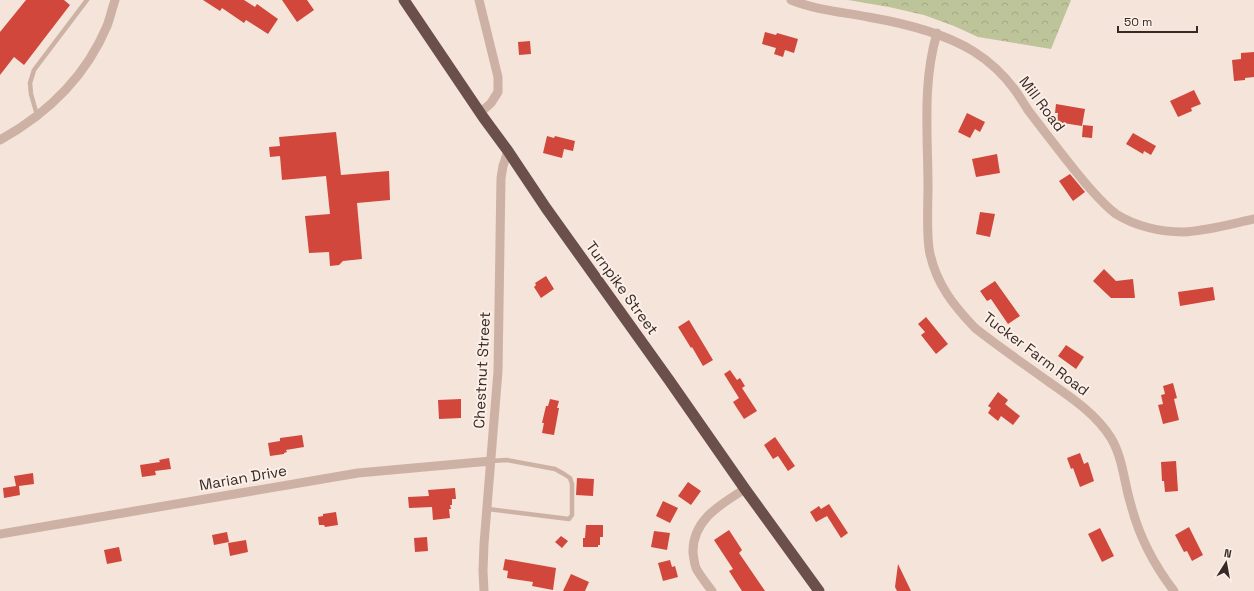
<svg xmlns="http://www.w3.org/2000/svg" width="1254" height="591" font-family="'Space Grotesk',sans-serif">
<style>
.park{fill:url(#park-crowns)}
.building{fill:#d1473b}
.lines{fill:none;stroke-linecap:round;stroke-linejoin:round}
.service{stroke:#cdb1a5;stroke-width:4.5}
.minor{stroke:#cdb1a5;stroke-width:9}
.trunk{stroke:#6b4f4a;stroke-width:11}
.labels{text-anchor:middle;stroke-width:4;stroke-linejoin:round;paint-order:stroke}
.street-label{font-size:15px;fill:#382927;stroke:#fbefe7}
</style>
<defs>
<pattern id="park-crowns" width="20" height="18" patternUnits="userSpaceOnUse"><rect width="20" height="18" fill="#bdc499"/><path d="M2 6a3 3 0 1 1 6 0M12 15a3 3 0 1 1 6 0" fill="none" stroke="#a3a884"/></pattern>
</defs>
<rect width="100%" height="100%" fill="#f4e4da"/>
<path class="park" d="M848 0H1071L1051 49 978 37 954 26 924 15 889 7Z"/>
<path class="building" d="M26 0H64L70 5 24 65 14 57 0 75V32Z
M203 0H244L255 7 257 4 278 19 268 34 246 20 244 23 222 8 220 11Z
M282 0H307L314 10 297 22Z
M765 32 776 35 777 33 798 39 794 53 785 50 783 57 774 54 776 48 762 44Z
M530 41 531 54 519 55 518 42Z
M1254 52V77L1245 78V80L1234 81 1232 60 1241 59V53Z
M1194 90 1201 104 1191 108 1192 111 1178 117 1170 101Z
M1056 104 1085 109 1082 126 1057 122 1058 113H1055Z
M967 113 985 122 980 132 975 129 970 138 958 132Z
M1083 125 1093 126 1092 138 1082 137Z
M336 132 341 175 389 171 390 200 357 203 362 259 343 261 339 265 330 266 329 252 309 253 305 216 330 214 326 176 282 180 280 156 270 157 269 147 280 146 279 137Z
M1133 133 1156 146 1151 155 1144 151 1143 154 1126 144Z
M547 136 554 138 555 136 575 141 573 151 564 149 562 158 543 153Z
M997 154 1000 173 976 177 972 159Z
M1070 174 1085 192 1073 201 1059 181Z
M980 212 995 214 990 237 976 234Z
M1104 269 1116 281 1133 279 1135 298H1111L1093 281Z
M546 276 554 289 541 298 534 287 536 285 535 283Z
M995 281 1020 316 1008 324 991 299 987 301 980 291Z
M1213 287 1215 300 1180 306 1178 292Z
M926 317 948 344 936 354 921 335 925 332 918 324Z
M689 320 713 360 703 366 692 347 691 348 678 327Z
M1066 345 1084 357 1076 369 1058 356Z
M730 370 737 380 740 378 745 386 742 388 757 411 744 419 733 402 739 398 724 374Z
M1173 383 1177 398 1174 399 1179 420 1163 424 1158 405 1163 404 1161 395 1165 394 1163 386Z
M998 392 1008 400 1005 404 1020 416 1013 425 1001 416 998 421 988 413 991 408 988 406Z
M461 399V418L439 419 438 400Z
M550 399 559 401 557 408H559L554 435 542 433 544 423H542L546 406H548Z
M302 435 304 447 286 450 287 452 284 453V454L270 456 268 443 280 441V438Z
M775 437 795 466 788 471 778 456 773 459 764 445Z
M1080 453 1084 464 1088 462 1094 481 1080 487 1073 468 1071 469 1067 458Z
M169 458 171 469 155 471 156 475 142 477 140 465 160 462 159 460Z
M1176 461 1178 491 1165 492 1164 481H1162L1161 462Z
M33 473 34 484 19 486 20 495 4 498 3 488 16 486 14 476Z
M577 478 594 479 593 496 576 495Z
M688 482 701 491 691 505 678 496Z
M455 488 456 499H452V505H450L451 509H449L450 518 433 520 432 507 409 508 408 497 429 496 428 490Z
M663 501 678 508 670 523 656 516Z
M829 504 848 533 841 538 827 516 816 522 810 512 819 506 821 509Z
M336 512 338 525 325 527 324 525H319L318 517 323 516V514Z
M586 525H603V537H600V545H598V547H583V538H585Z
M1189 527 1203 555 1192 561 1187 551 1184 552 1175 535Z
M1100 528 1114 556 1102 562 1088 534Z
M729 530 742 550 739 553 765 591H742L729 571 733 569 714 540Z
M654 531 670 533 667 550 651 547Z
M227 532 229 542 214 545 212 535Z
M561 536 568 541 562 548 555 542Z
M427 537 428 551 415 552 414 538Z
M246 540 248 552 230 556 228 543Z
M119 547 122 561 107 564 104 550Z
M505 559 556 568 553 590 532 586 533 582 507 578 508 571 503 570Z
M670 560 672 567 675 566 678 577 663 581 658 563Z
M898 564 911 591H897L895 587Z
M571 574 589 582 585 591H563Z"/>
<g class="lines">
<path class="service" d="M37 115 31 94 30 83 34 70 87 0
M488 509 569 519 572 515V484L570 478 564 474 555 469 507 460 491 461"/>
<path class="minor" d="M479 0 498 77V92L491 103 480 113
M791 0C816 10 842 12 868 17 903 23 942 32 973 51 989 61 1004 75 1015 90 1020 97 1024 104 1028 110 1047 135 1066 160 1086 184 1095 194 1105 206 1116 214 1135 226 1160 232 1183 232 1207 231 1231 224 1254 219
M937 33C922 83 928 136 928 187 928 207 926 236 930 254 937 285 954 306 975 328 999 347 1024 364 1049 382 1072 398 1096 414 1111 438 1123 458 1124 483 1131 505 1139 536 1154 565 1174 591
M0 140C47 114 86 76 107 26 110 18 112 9 115 0
M0 534 358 473 491 461
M484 591 483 571 484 544 498 371 501 178 503 166 508 151
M712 591C707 584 700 576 696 568 694 563 694 558 693 553 692 520 721 504 745 489"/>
<path class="trunk" d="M404 0 483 117 508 151 546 208 669 380 745 489 819 591"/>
</g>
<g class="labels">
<g class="street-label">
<text transform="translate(1042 104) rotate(53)" y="5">Mill Road</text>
<text transform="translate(622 288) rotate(54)" y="5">Turnpike Street</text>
<text transform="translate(1036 354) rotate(37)" y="5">Tucker Farm Road</text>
<text transform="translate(482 370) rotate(-87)" y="5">Chestnut Street</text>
<text transform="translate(243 478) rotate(-10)" y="5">Marian Drive</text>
</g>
</g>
<g transform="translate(1226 563) rotate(11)" stroke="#fbefe7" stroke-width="3" paint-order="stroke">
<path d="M0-3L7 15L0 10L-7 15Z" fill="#382927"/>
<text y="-6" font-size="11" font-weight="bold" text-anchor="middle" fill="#382927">N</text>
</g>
<path d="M1118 26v6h79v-6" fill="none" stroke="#382927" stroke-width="2"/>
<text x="1124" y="26" font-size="12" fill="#382927" stroke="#fbefe7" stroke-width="3" paint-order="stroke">50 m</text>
</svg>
